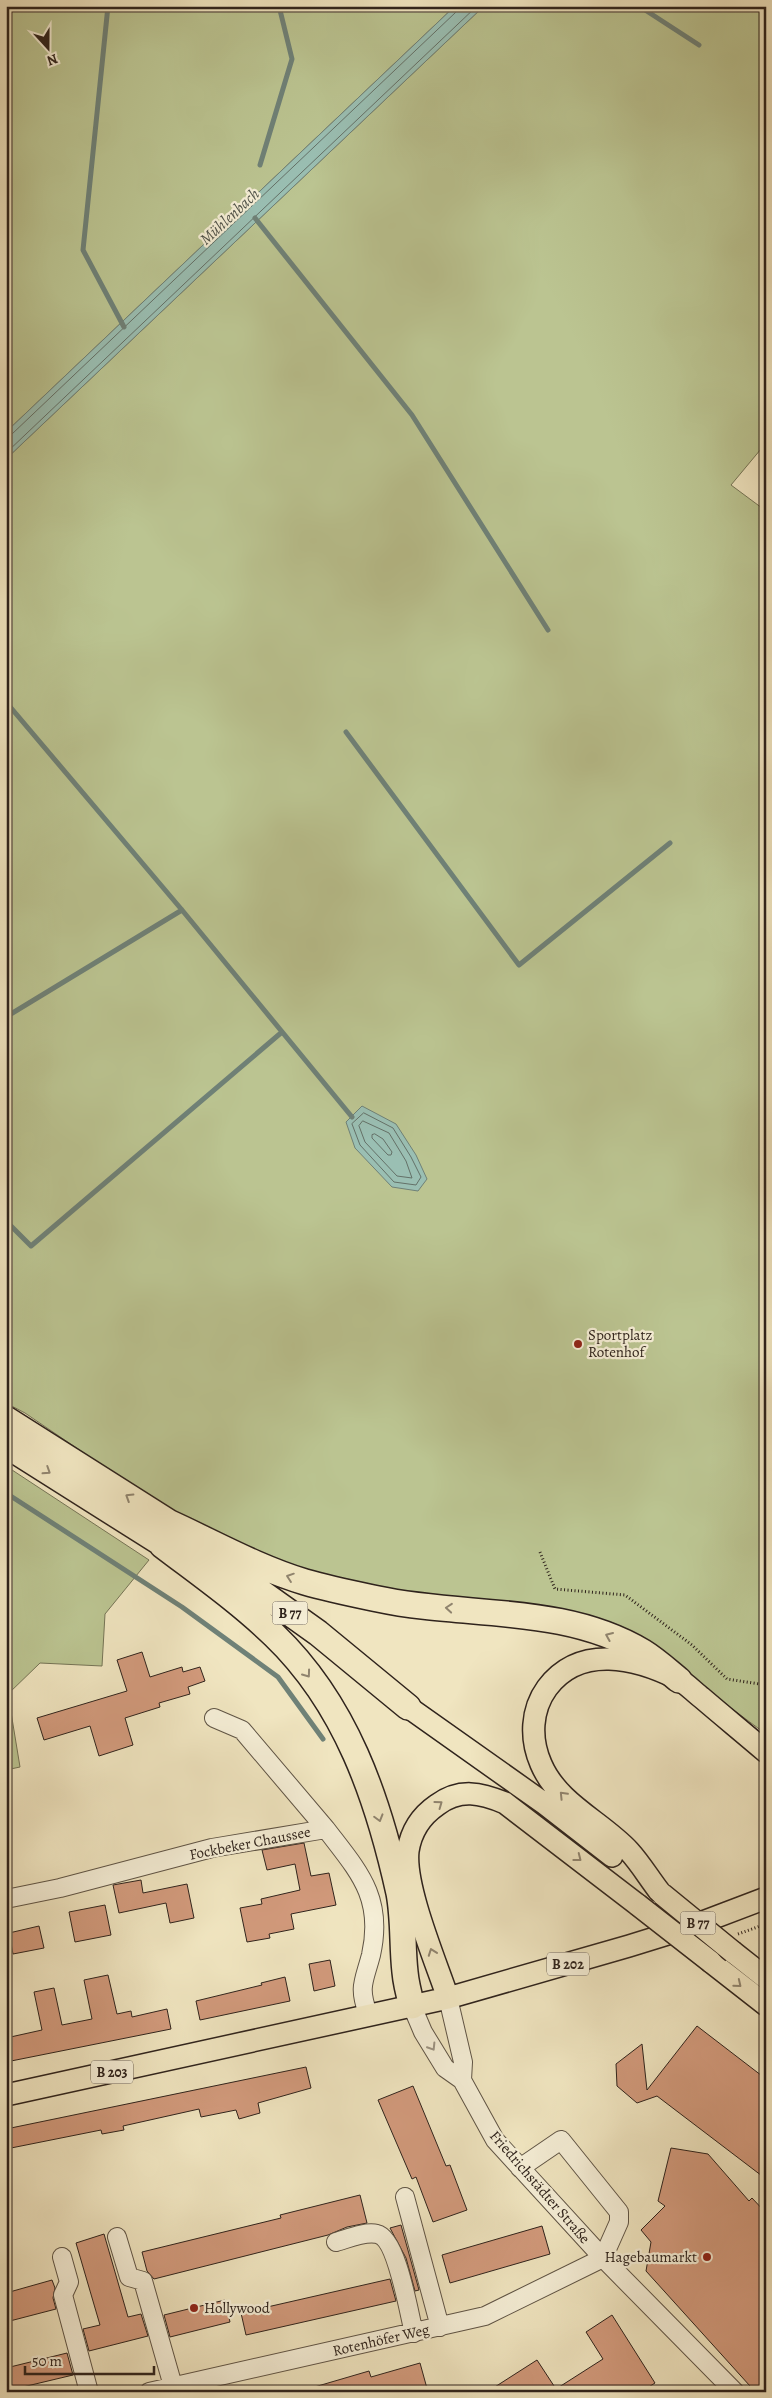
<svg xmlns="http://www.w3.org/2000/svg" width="772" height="2398" font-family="Alegreya,serif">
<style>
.green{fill:#bbc491;stroke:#757456}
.water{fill:#9abfb3;stroke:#6f8177}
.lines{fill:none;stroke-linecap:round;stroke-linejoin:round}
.shore{stroke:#647168;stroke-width:1}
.stream{stroke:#6f8177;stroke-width:5}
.building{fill:#d29a7c;stroke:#2f231c}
.minor-casing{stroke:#5f5445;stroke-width:20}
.major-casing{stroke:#2f231c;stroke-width:24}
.highway-casing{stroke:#2f231c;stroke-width:28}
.path{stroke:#2f231c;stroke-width:3;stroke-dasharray:1 2.5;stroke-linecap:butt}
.minor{stroke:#f5eed6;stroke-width:18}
.major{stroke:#f0e5c0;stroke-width:21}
.highway{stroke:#f0e5c0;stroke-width:25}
.major-bridge-casing{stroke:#2f231c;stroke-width:24;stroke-linecap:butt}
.major-bridge{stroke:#f0e5c0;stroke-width:21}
.oneway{stroke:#90846e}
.oneway2{stroke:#9c9382}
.poi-dot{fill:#8f2418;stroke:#f5eed6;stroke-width:2}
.labels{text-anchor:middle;stroke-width:4.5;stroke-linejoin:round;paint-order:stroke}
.shield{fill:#f5eed6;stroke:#6a6054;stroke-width:1}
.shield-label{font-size:14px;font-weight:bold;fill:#2f231c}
.poi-label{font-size:15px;fill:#2f231c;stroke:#f5eed6;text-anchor:start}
.street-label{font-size:15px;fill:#2f231c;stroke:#f5eed6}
.water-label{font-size:16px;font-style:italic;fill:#4f5249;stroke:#f5eed6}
</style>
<rect width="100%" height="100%" fill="#f0e5c0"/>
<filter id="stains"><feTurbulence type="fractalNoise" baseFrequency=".004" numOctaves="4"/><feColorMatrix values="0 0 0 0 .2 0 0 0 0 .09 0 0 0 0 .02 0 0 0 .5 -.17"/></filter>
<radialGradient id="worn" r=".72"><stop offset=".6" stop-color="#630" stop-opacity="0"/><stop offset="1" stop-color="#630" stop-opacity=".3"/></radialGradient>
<path class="green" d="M6 6H455L6 432Z
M484 6H766V443L731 485 766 511V1734L655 1652 382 1593 277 1563 181 1519 25 1413 6 1403V459Z
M6 1466 149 1560 105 1614 102 1666 40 1663 8 1694 20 1767 6 1770Z"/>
<path class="water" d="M455 6H484L6 459V432Z
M362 1106 396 1124 416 1155 427 1179 418 1191 392 1187 355 1148 346 1122Z"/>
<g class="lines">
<path class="shore" d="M6 435 12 434 456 12 458 6
M6 453 477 6
M364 1113 393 1128 411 1157 421 1177 416 1185 394 1182 360 1145 352 1124Z
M363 1121 389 1133 406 1161 412 1178 397 1176 365 1142 359 1126Z
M375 1134 383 1139 392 1152 391 1155H388L372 1138V1135Z"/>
<path class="stream" d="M108 6 83 250 124 327
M639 6 699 45
M755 6 766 11
M260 165 292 59 279 6
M255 218 412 415 548 630
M6 702 182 910 352 1117
M346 732 519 965 670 843
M6 1017 182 910
M6 1221 31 1246 282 1032
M6 1493 182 1607 278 1677 323 1739"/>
</g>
<path class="building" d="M142 1652 150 1677 182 1667 183 1672 200 1667 205 1681 188 1687 190 1694 159 1703 160 1707 125 1718 133 1745 99 1756 90 1726 44 1740 37 1718 127 1691 117 1660Z
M304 1843 311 1876 329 1873 336 1905 291 1914 294 1929 269 1934 270 1938 247 1942 240 1908 262 1904 261 1899 300 1890 295 1864 267 1870 262 1850Z
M141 1880 143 1893 187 1884 194 1918 170 1923 166 1903 119 1913 113 1885Z
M105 1905 111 1935 75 1942 69 1912Z
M39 1926 44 1948 13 1954 9 1933Z
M330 1960 335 1986 314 1991 309 1964Z
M108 1975 117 2014 131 2011 132 2017 167 2009 171 2029 6 2062V2038L42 2030 34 1992 54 1988 62 2025 92 2019 84 1980Z
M285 1977 290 2001 200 2020 196 2001 262 1985 261 1983Z
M697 2026 766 2079V2179L657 2096 637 2103 617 2086 616 2064 642 2044 647 2090Z
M306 2067 311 2088 258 2103 260 2113 239 2119 236 2110 201 2117 199 2109 123 2126 124 2130 102 2134 101 2130 6 2149V2129Z
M413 2086 446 2166 450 2165 467 2210 433 2222 416 2177 412 2179 378 2100Z
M671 2148 708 2154 749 2201 752 2198 766 2213V2392L750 2391V2386L646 2271 651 2242 641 2230 665 2206 658 2201Z
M360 2195 367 2223 347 2227 328 2235 154 2279 147 2271 142 2252 281 2218 280 2215Z
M401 2225 419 2290 415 2291 406 2258 390 2228Z
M542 2226 550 2254 450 2283 442 2255Z
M104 2234 128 2317 141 2314 148 2336 89 2351 83 2329 100 2325 76 2243Z
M390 2279 396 2301 246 2335 241 2313Z
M52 2280 55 2288 53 2298 56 2309 6 2322V2293Z
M225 2300 230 2322 170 2337 164 2315Z
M612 2315 655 2383 641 2392H487L537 2360 556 2389 603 2359 586 2332Z
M67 2353 73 2375 6 2391V2368Z
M420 2363 428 2392H312L311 2388 369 2371 371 2377Z"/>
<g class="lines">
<g class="minor-casing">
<path id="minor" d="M214 1718 242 1730 326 1829
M6 1899 60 1888 212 1848 326 1829C358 1871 384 1897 371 1955 364 1982 358 1986 368 2014
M448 1998 463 2062 462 2080
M412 2006 423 2032 445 2068 462 2080 495 2140 603 2258 735 2392
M520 2168 561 2140 619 2212V2222L603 2258
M405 2197 440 2327
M117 2237 129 2277 143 2281 173 2386
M336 2242C347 2239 365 2231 377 2234 397 2238 409 2314 414 2333
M62 2257 69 2282 63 2295 89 2392
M149 2392 485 2316 603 2258"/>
</g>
<g class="major-casing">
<path id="major" d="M408 1707 545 1804 612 1856
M659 1891C649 1878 640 1863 629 1851 601 1821 558 1804 541 1764 530 1739 531 1710 547 1688 580 1644 636 1658 678 1679 687 1684 694 1692 702 1698 723 1716 745 1734 766 1752
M733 1952 766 1978
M711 1962 766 2005
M448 1998C436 1962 404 1887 408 1851 411 1831 421 1816 437 1805 460 1788 481 1793 505 1803L638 1905
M6 2095 448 1998 629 1946 687 1928 766 1898"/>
</g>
<g class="highway-casing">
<path id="highway" d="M6 1419 170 1523 241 1578 318 1633 408 1707
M6 1445 177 1553
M170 1523C214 1543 258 1568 305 1582 329 1589 354 1594 378 1599 466 1618 563 1604 643 1652 656 1660 668 1671 679 1680
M162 1545C200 1574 240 1602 274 1635 346 1704 378 1798 399 1893 404 1919 402 1946 405 1972 406 1984 409 1995 412 2006"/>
</g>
<path class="path" d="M540 1552 555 1589 625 1595 692 1645 727 1679 766 1685
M738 1934 766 1924"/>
<use href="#minor" class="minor"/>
<use href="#major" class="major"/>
<use href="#highway" class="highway"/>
<g class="major-bridge-casing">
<path id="major-bridge" d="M662 1894 733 1952
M638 1905 711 1962"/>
</g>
<use href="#major-bridge" class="major-bridge"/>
</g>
<defs><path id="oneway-chevron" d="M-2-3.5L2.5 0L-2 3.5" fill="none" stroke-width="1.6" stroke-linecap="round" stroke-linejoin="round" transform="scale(1.25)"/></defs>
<g class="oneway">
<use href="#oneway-chevron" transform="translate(47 1471) rotate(33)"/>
<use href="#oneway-chevron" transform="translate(129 1497) rotate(-148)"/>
<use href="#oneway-chevron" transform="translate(290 1577) rotate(-161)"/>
<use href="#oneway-chevron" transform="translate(449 1608) rotate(-175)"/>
<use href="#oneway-chevron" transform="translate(609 1636) rotate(-157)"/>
<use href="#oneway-chevron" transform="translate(307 1674) rotate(54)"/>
<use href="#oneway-chevron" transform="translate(563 1795) rotate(-134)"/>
<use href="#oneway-chevron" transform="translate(439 1804) rotate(-36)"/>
<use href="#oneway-chevron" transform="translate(379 1818) rotate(74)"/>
<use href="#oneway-chevron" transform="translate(578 1858) rotate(38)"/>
<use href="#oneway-chevron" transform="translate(432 1952) rotate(-110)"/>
<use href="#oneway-chevron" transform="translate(738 1984) rotate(39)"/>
</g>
<use class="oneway2" href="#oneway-chevron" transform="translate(432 2047) rotate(58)"/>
<g class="poi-dot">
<circle cx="578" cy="1344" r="5"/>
<circle cx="707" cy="2257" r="5"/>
<circle cx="194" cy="2308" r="5"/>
</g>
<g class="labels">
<g class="shield">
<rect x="272.5" y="1601.5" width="35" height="23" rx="4"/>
<rect x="680.5" y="1911.5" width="35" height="23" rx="4"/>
<rect x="547" y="1952.5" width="42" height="23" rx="4"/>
<rect x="91" y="2060.5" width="42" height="23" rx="4"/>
</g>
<g class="shield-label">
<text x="290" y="1618">B 77</text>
<text x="698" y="1928">B 77</text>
<text x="568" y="1969">B 202</text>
<text x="112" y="2077">B 203</text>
</g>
<g class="poi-label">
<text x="588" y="1340">Sportplatz<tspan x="588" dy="17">Rotenhof</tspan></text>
<text x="697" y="2262" text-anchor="end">Hagebaumarkt</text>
<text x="204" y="2313">Hollywood</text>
</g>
<g class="street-label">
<text transform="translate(250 1843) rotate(-11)" y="5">Fockbeker Chaussee</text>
<text transform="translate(540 2187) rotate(49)" y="5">Friedrichstädter Straße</text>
<text transform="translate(381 2340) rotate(-13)" y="5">Rotenhöfer Weg</text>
</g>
<g class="water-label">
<text transform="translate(229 216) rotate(-43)" y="6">Mühlenbach</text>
</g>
</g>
<rect width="772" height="2398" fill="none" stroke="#f0e5c0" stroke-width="25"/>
<rect x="8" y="8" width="757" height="2383" fill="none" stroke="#2f231c" stroke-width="2.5"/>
<rect x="12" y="12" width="747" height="2373" fill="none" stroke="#2f231c"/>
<g transform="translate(48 48) rotate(159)" stroke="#f5eed6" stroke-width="4" paint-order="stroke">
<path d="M0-4L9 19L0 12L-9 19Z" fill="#2f231c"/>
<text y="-8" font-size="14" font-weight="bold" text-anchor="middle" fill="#2f231c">N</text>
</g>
<path d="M25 2366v8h129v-8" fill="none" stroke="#2f231c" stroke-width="2.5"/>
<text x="32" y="2366" font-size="15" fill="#2f231c" stroke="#f5eed6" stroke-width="4" paint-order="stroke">50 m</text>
<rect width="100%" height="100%" filter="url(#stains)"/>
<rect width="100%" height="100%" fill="url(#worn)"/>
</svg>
